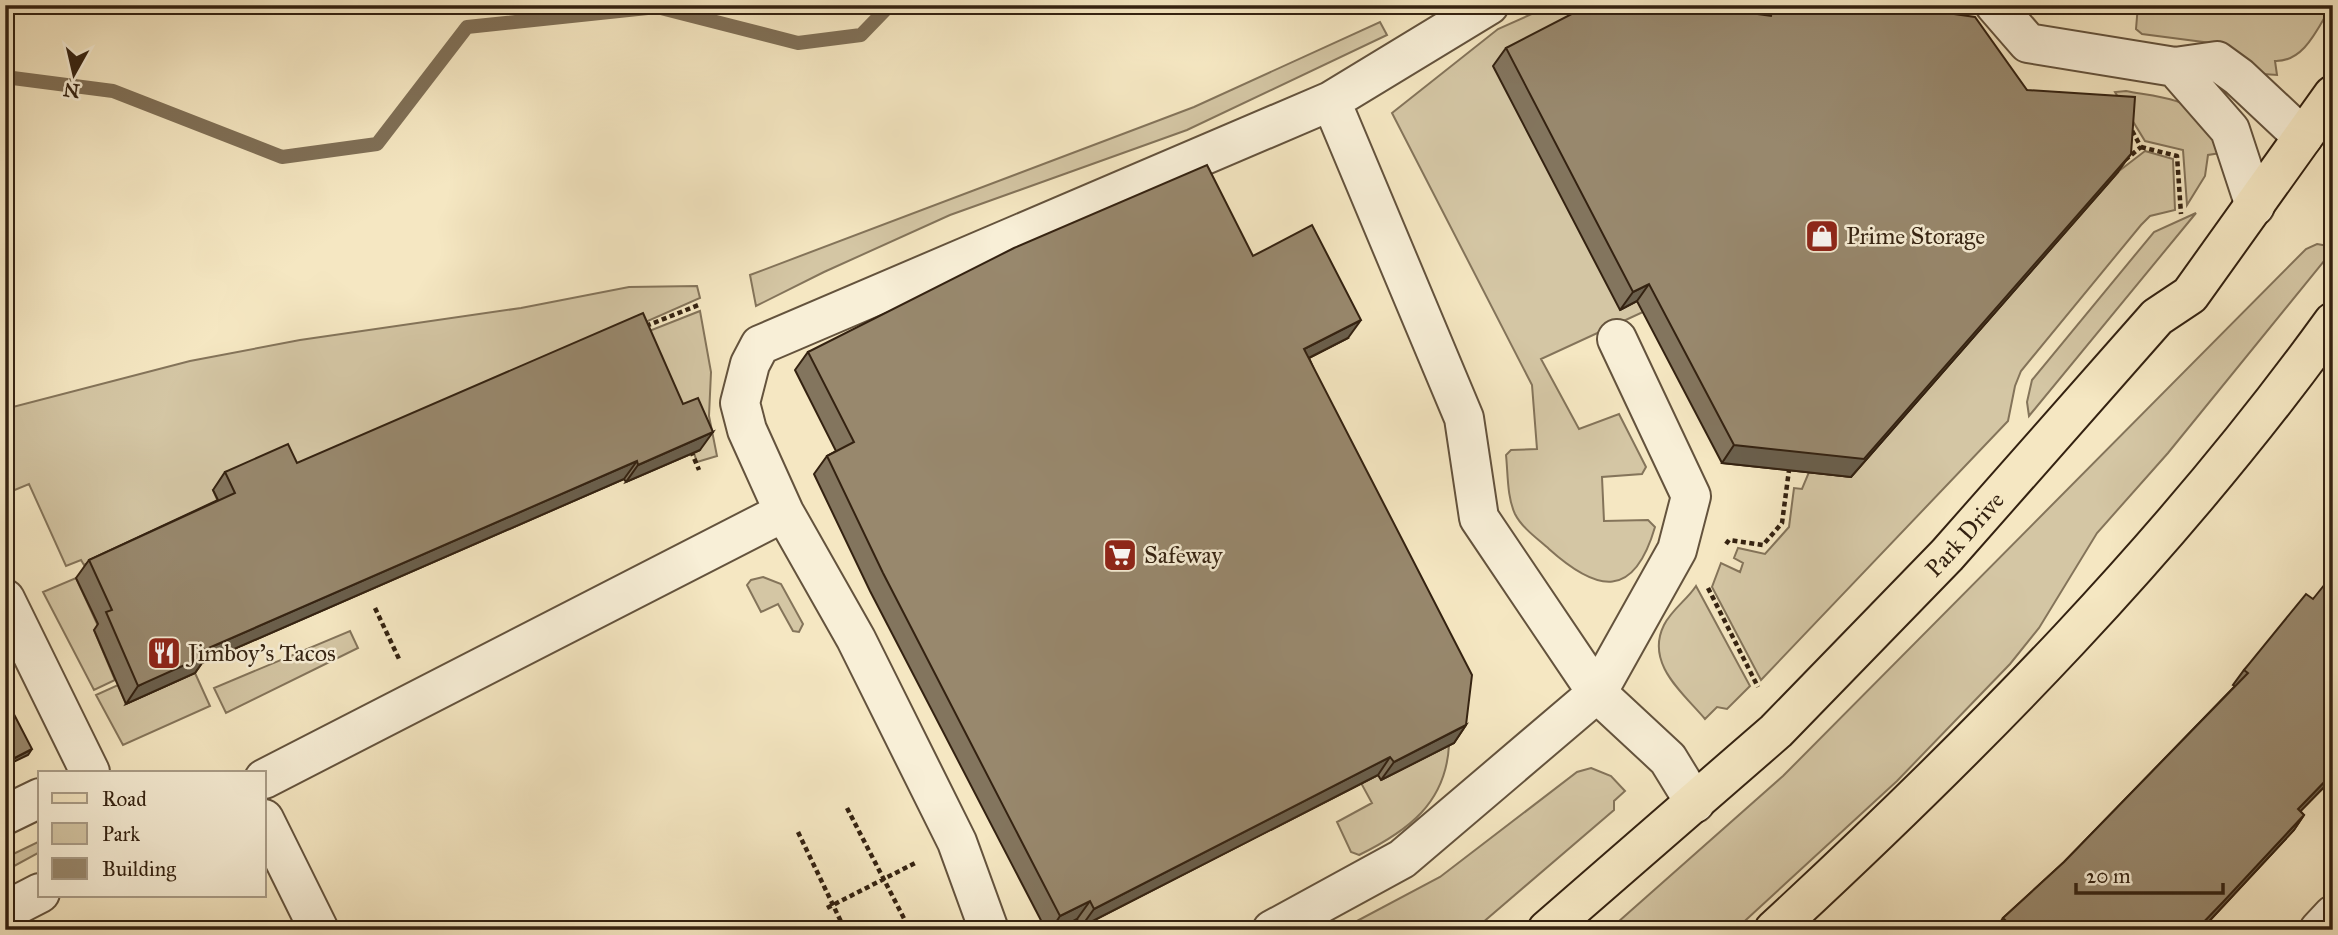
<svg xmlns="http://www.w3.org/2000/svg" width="2338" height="935" font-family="'IM FELL Great Primer',serif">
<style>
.green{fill:#d4c6a4;stroke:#84745a;stroke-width:2}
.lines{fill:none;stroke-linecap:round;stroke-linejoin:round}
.stream{stroke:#807057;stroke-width:14}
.minor-casing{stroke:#64533d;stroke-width:42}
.major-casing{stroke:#342211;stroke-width:42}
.path{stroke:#342211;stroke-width:4.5;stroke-dasharray:5 3.5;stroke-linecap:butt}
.minor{stroke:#f8efd7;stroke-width:38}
.major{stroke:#f5e7c2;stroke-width:38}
.wall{fill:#83755e;stroke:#342211;stroke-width:2}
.shaded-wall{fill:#6a5f4c;stroke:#342211;stroke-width:2}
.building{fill:#98886d;stroke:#342211;stroke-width:2}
.labels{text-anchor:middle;stroke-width:5;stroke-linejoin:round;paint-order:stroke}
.poi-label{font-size:24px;fill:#342211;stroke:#f8efd7;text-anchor:start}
.street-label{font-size:24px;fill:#342211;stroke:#f8efd7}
</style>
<rect width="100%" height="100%" fill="#f5e7c2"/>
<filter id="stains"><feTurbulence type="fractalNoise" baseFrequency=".00286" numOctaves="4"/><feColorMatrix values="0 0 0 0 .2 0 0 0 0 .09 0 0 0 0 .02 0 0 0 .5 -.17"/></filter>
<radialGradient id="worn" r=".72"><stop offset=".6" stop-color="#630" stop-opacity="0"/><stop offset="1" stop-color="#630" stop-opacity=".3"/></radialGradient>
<path class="green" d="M1552 5H1960L1953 10 1962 22 1759 34 1637 301 1643 312 1541 359 1579 429 1619 414 1646 467 1642 474 1602 477 1604 521 1648 520 1655 527C1634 599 1598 593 1549 549 1538 539 1522 528 1515 514 1507 497 1508 474 1506 455L1511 450 1537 449 1532 385 1392 113 1498 29Z
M2138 5H2332C2318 27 2305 62 2275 61L2277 75 2263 74 2211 43 2142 34 2136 29Z
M1380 22 1387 35 1187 130 950 215 824 272 756 306 750 275 1194 107Z
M2126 91C2150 96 2188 97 2203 119 2210 129 2216 142 2221 153L2208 155 2205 176 2187 205 2183 150 2145 141 2115 92Z
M2145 151 2173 159 2175 210 2150 216 2141 225 2021 371 2015 386 2008 421 1761 680 1712 587 1721 563 1740 572 1743 563 1734 558 1738 548 1765 554 1789 527 1794 488 1802 489 1809 472 1851 477 2119 171Z
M2196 213 2029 416 2027 402 2032 380 2154 232Z
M2317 244 2328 246 2333 250 2168 453 2097 533 2039 628 2010 664 1897 781 1735 930H1609L1783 776 2306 249Z
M697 286 700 298 285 481 213 490 219 504 84 565 81 560 66 566 29 484 5 494V409L190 361 300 340 521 308 629 287Z
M700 311 711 372 709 416 717 456 697 462 694 453 700 450 644 333Z
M763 577 781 584 803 624 799 632 793 631 778 604 761 612 747 585 751 580Z
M76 578 99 628 94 630 115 680 94 690 43 592Z
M1696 586 1750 686 1727 709 1717 707 1705 719C1682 692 1645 663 1664 625 1672 609 1687 600 1696 586Z
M350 631 358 648 226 713 214 688Z
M195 673 210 706 123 745 96 695 118 685 126 704Z
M1449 745C1446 803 1408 831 1359 855L1351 852 1337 822 1372 803 1361 783 1378 774 1381 779Z
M1591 768 1611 776 1625 791 1614 801V810L1474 930H1340L1440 877 1577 772Z
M40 841V852L5 871V858Z"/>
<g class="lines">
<path class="stream" d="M5 77 113 91 282 157 377 144 467 27 657 7 798 43 861 35 890 5"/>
<g class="minor-casing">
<path id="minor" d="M1995 5 2028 43 2175 67
M1331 101 1489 5
M2255 206 2230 130 2175 67 2217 61 2239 77 2303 137
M5 599 90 772
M264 779 784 512
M5 815 40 798
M264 819 319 930
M5 911 40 893
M989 930 957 842 856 639 784 512 747 430 740 403 750 364 760 345 1331 101 1464 418 1479 518 1597 693 1677 550 1691 496 1617 339
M1272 930 1402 859 1597 693 1668 759 1695 803
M2319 930 2333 915"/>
</g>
<g class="major-casing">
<g id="major">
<path id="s1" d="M1547 930 1776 731 1947 555 2157 317 2190 295 2333 95"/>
<path d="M1774 930C1976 743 2172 545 2333 322"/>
</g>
</g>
<path class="path" d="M2141 147 2177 156 2181 214
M2125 160 2141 147 2130 127
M646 326 701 304
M691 451 699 470
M1726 544 1729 540 1763 545 1782 523 1789 470
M1708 588 1758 687
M375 608 400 661
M847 808 910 930
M798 832 845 930
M827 908 917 862"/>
<use href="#minor" class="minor"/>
<use href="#major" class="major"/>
</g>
<path class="wall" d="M1764 5H1891L2027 90 2118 172 1851 477 1722 463 1637 301 1620 310 1493 66 1506 48 1761 15Z
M1253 256 1348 338 1309 358 1466 725 1454 743 1381 780 1378 775 1081 927 1077 919 1056 930H1046L870 591 814 474 827 456 836 451 795 370 808 352Z
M700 450 626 482 624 479 202 663 195 673 126 704 94 630 98 624 76 578 89 560 218 500 213 490 225 472 297 463Z
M2313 599 2333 778 2300 811 2304 815 2294 830 2213 917 2201 930H1995L2003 918 2064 862 2235 686 2233 685 2244 670Z"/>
<path class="shaded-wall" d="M2131 154 2118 172 1851 477 1722 463 1734 445Z
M1649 284 1637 301 1620 310 1633 292Z
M1361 320 1348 338 1291 367 1304 349Z
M713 432 700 450 626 482 638 465Z
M637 461 624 479 202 663 195 673 126 704 138 686 204 650Z
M1466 725 1454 743 1381 780 1394 762Z
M32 749 28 755 5 766V763Z
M1390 757 1378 775 1081 927 1094 909Z
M2333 773V778L2288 824 2298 809Z
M2304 815 2294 830 2213 917 2201 930H2196Z
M1090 901 1077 919 1056 930H1051L1060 916Z"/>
<path class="building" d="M1589 5H1692L1771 16 1773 5H1891L1975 17 2027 90 2135 97 2131 154 1864 459 1734 445 1649 284 1633 292 1506 48Z
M1207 165 1253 256 1312 225 1361 320 1304 349 1472 675 1466 725 1394 762 1390 757 1094 909 1090 901 1060 916 883 573 827 456 854 442 808 352 1014 248Z
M643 313 683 404 698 398 713 432 638 465 637 461 204 650 207 655 138 686 106 612 112 610 89 560 235 493 225 472 288 444 297 463Z
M2333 574V773L2298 809 2304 815 2223 902 2196 930H1998L2007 922 2003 918 2064 862 2248 673 2244 670 2306 594 2313 599Z
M5 697 32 749 5 763Z"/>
<defs>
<g id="shop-square" transform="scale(1.75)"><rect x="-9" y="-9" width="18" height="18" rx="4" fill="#8f2418" stroke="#f8efd7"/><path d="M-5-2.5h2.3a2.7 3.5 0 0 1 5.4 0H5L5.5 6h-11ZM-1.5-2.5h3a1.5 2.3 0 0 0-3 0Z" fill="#fff"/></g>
<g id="supermarket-square" transform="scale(1.75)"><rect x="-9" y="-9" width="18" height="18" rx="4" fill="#8f2418" stroke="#f8efd7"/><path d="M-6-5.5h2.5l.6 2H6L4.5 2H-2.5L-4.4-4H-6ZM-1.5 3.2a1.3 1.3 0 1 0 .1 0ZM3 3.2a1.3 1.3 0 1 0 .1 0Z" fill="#fff"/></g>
<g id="restaurant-square" transform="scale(1.75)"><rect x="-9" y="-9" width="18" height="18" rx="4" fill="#8f2418" stroke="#f8efd7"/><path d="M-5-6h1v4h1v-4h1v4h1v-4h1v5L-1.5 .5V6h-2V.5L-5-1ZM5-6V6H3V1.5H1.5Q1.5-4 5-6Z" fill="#fff"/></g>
</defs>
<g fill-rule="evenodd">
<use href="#shop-square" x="1822" y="236"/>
<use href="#supermarket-square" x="1120" y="555"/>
<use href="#restaurant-square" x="164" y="653"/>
</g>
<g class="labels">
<g class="poi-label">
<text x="1846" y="244">Prime Storage</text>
<text x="1144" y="563">Safeway</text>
<text x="188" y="661">Jimboy's Tacos</text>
</g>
<g class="street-label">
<text dy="8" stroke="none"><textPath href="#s1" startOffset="576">Park Drive</textPath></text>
</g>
</g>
<rect width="2338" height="935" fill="none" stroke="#f5e7c2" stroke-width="28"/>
<rect x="7" y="7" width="2324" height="921" fill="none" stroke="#342211" stroke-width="3.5"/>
<rect x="14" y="14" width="2310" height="907" fill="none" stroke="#342211" stroke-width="2"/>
<rect x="38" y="771" width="228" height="126" fill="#f8efd7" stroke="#aa9d88" stroke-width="2"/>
<rect x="52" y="793" width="35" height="10" fill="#f5e7c2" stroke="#aa9d88" stroke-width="2"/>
<text x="102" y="806" font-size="21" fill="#342211">Road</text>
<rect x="52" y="823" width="35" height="21" fill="#d4c6a4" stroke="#aa9d88" stroke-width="2"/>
<text x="102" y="841" font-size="21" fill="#342211">Park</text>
<rect x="52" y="858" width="35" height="21" fill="#98886d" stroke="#aa9d88" stroke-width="2"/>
<text x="102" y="876" font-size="21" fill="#342211">Building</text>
<g transform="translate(74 74) rotate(188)" stroke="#f8efd7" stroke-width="5" paint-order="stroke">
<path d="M0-5L12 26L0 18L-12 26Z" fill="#342211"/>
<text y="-10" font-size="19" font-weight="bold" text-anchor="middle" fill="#342211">N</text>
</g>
<path d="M2076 883v10h147v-10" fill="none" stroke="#342211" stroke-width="3.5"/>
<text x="2086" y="883" font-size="21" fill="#342211" stroke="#f8efd7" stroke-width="5" paint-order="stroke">20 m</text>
<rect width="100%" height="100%" filter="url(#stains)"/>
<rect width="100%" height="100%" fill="url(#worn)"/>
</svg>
